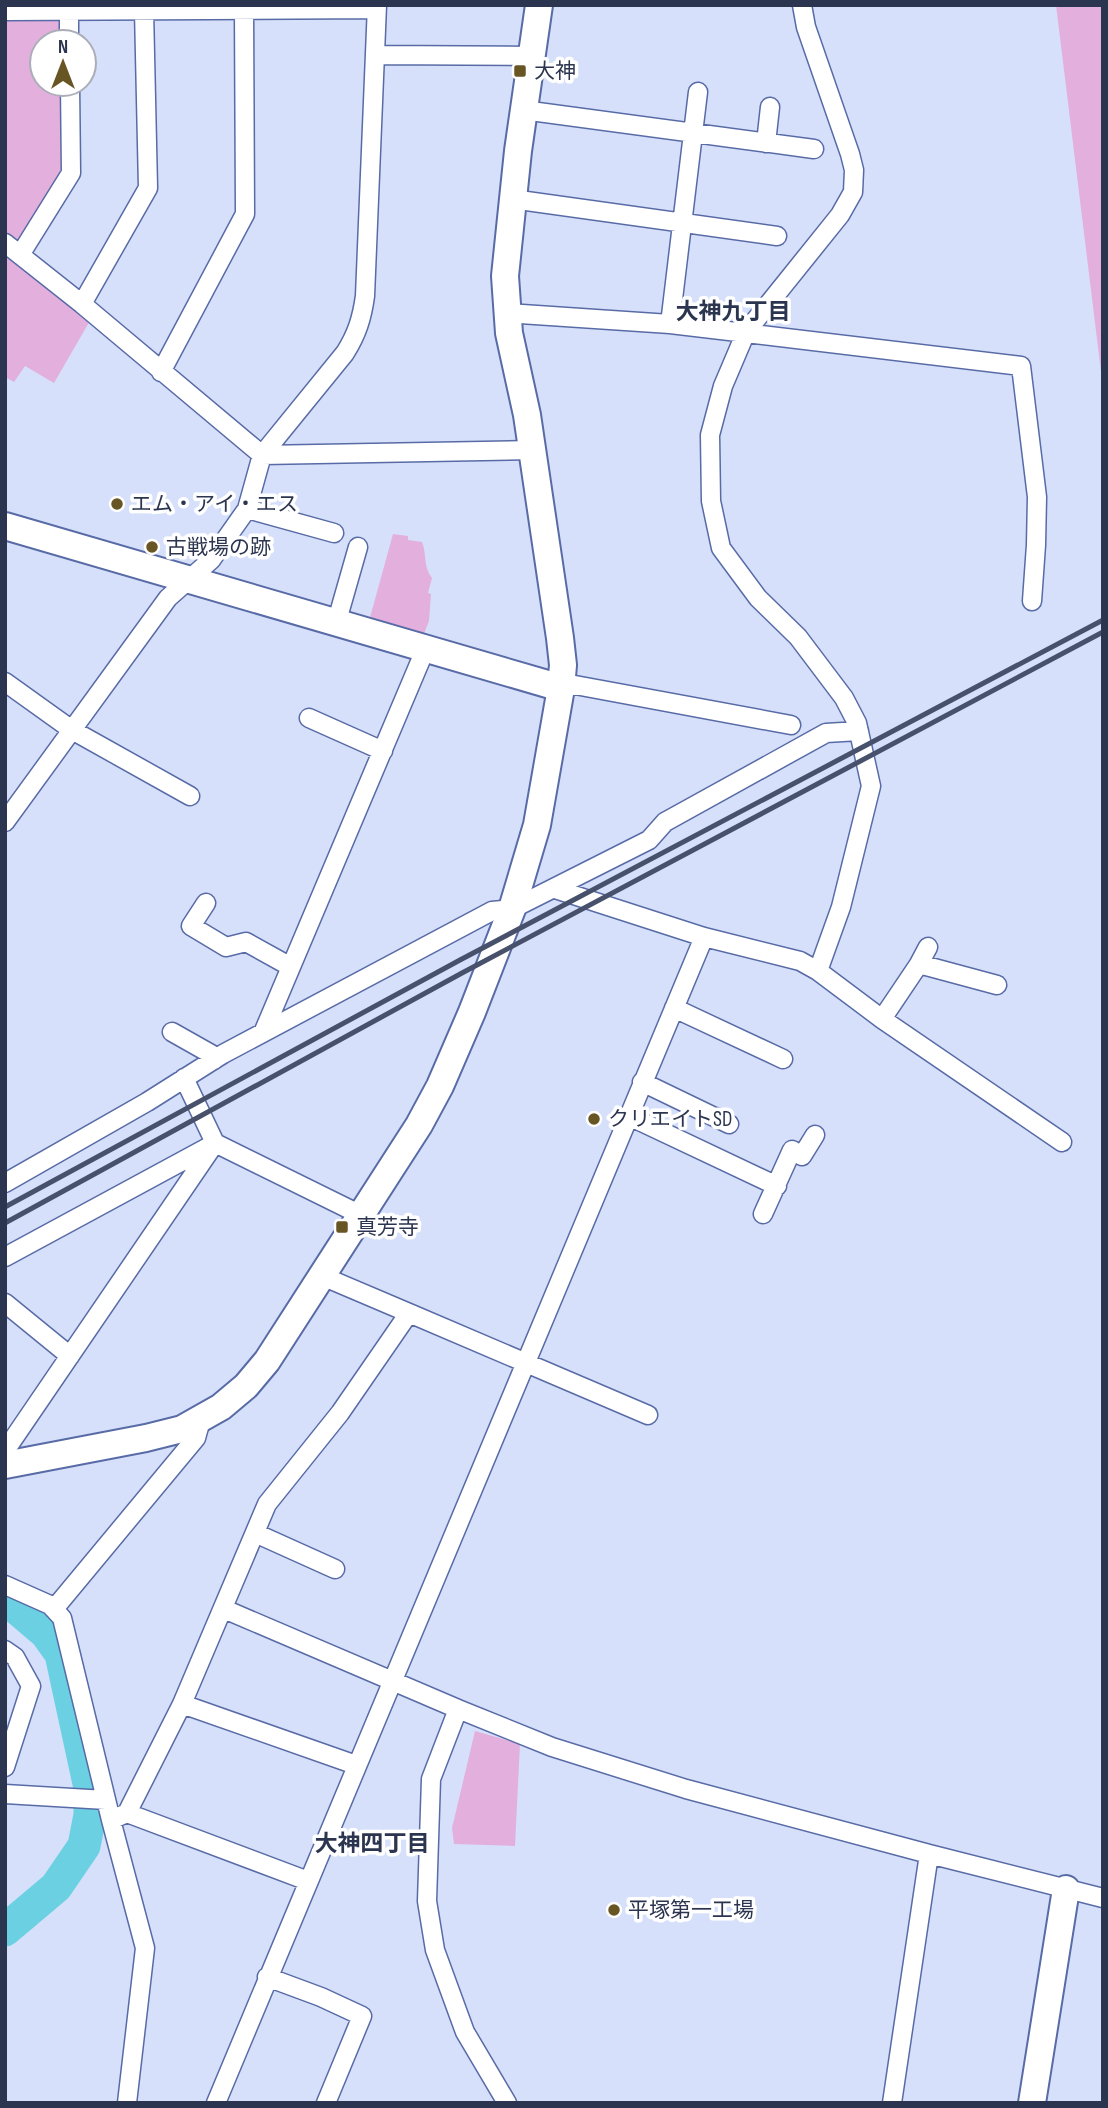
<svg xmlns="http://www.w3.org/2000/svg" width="1108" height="2108" font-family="'Sofia Sans Condensed','Noto Sans JP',sans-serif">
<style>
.green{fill:#e3b0de}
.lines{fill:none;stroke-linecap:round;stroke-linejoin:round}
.river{stroke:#6bd1e2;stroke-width:33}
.street-casing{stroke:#586ba6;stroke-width:21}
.secondary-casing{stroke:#586ba6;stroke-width:30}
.street{stroke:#fff;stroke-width:18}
.secondary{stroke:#fff;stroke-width:26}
.rail{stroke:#48516b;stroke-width:5}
.poi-dot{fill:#675523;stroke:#fff;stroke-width:2.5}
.labels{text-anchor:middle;stroke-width:7;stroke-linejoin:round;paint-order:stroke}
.poi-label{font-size:21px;fill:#2c354f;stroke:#fff;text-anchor:start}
.neighbourhood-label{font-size:23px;font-weight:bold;fill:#2c354f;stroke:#fff}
</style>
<rect width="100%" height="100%" fill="#d6e0fa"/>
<path class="green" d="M1056 5H1103V388Z
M5 18H56L63 25V42H42V84H64L65 160 61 174 19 243 5 233Z
M5 253 91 319 54 383 25 366 14 382 5 377Z
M393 534 408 536V540L422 542C427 554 423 567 432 578L428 593 431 594 429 621 422 639 369 621Z
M475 1731 520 1744 515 1846 454 1844 452 1828Z"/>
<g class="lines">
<path class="river" d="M5 1598 46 1633 61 1654 90 1788V1815L84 1846 56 1887 5 1930"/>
<g class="street-casing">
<path id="street" d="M5 11 377 9
M69 11V42
M375 55 531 56
M523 110 814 149
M766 143 770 107
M512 199 777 236
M5 243 82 304 262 455 533 450
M20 255 71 173 70 84
M82 304 148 188 144 10
M506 313 670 324 1021 366 1037 497 1036 545 1032 601
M670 324 698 92
M161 372 245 214 244 10
M247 509 334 533
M336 624 358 547
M5 682 72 730 190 796
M561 688 575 685 791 725
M309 718 383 751
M5 822 168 598 211 560 247 509 262 455 345 353C357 334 362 318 365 296L377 5
M555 889 704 937 800 961 818 971 841 907 871 786 857 723 844 698 798 637 758 598 721 548 711 501 710 435 723 386 746 332 840 215 853 192 854 170 850 154 806 27 802 5
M206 903 191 926 226 947 246 942 291 967
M919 964 928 947
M818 971 882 1019 1062 1142
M674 1008 783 1059
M882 1019 919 964 997 985
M172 1032 211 1054 214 1060
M263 1033 425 650
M184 1078 215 1143 361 1215
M642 1082 729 1124
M629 1116 777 1186
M5 1183 147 1102 223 1054 492 911 512 909 649 840 665 822 826 733 859 731
M763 1214 792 1150 802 1156 815 1135
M5 1257 212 1145
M5 1303 70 1356
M409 1313 648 1415
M5 1451 215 1143
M255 1533 335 1569
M5 1585 50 1605 62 1618 111 1820 127 1813 182 1704 267 1504 340 1413 409 1313 322 1276
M54 1609 196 1438 201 1420
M224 1609 458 1709 431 1779 427 1901 435 1950 465 2032 507 2103
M5 1650 15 1657 31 1686 5 1767
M182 1704 356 1765
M458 1709 552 1747 686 1789 929 1854
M5 1794 106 1800
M127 1813 308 1881
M111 1820 145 1948 127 2103
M267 1977 321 1997 362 2016 326 2103
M216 2103 704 937
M892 2103 929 1854 1103 1898"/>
</g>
<g class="secondary-casing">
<path id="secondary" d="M5 526 561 688
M5 1465 146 1438 182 1429 221 1407 246 1386 267 1361 419 1125 440 1086 472 1012 512 909 537 825 561 688 563 665 560 638 527 415 509 333 505 276 518 151 539 5
M1032 2103 1066 1889"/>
</g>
<use href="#street" class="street"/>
<use href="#secondary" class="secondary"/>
<path class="rail" d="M5 1207 460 960 1103 620
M5 1223 462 973 1103 632"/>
</g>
<g class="poi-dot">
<rect x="513" y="64" width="14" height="14" rx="3.5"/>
<circle cx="117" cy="504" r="7"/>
<circle cx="152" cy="547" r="7"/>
<circle cx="594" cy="1119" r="7"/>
<rect x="335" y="1220" width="14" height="14" rx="3.5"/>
<circle cx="614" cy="1910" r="7"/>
</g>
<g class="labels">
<g class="poi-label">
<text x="534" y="78">大神</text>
<text x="131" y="511">エム・アイ・エス</text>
<text x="166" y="554">古戦場の跡</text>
<text x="608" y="1126">クリエイトSD</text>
<text x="356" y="1234">真芳寺</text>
<text x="628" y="1917">平塚第一工場</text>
</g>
<g class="neighbourhood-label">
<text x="733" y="319">大神九丁目</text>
<text x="372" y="1851">大神四丁目</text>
</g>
</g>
<rect width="1108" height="2108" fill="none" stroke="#2c354f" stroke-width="14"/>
<g transform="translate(63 63)"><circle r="33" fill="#ffffff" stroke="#abaeb9" stroke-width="2"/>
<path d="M0-5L12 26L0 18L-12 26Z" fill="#675523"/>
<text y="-10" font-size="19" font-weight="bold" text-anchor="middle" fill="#2c354f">N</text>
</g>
</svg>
